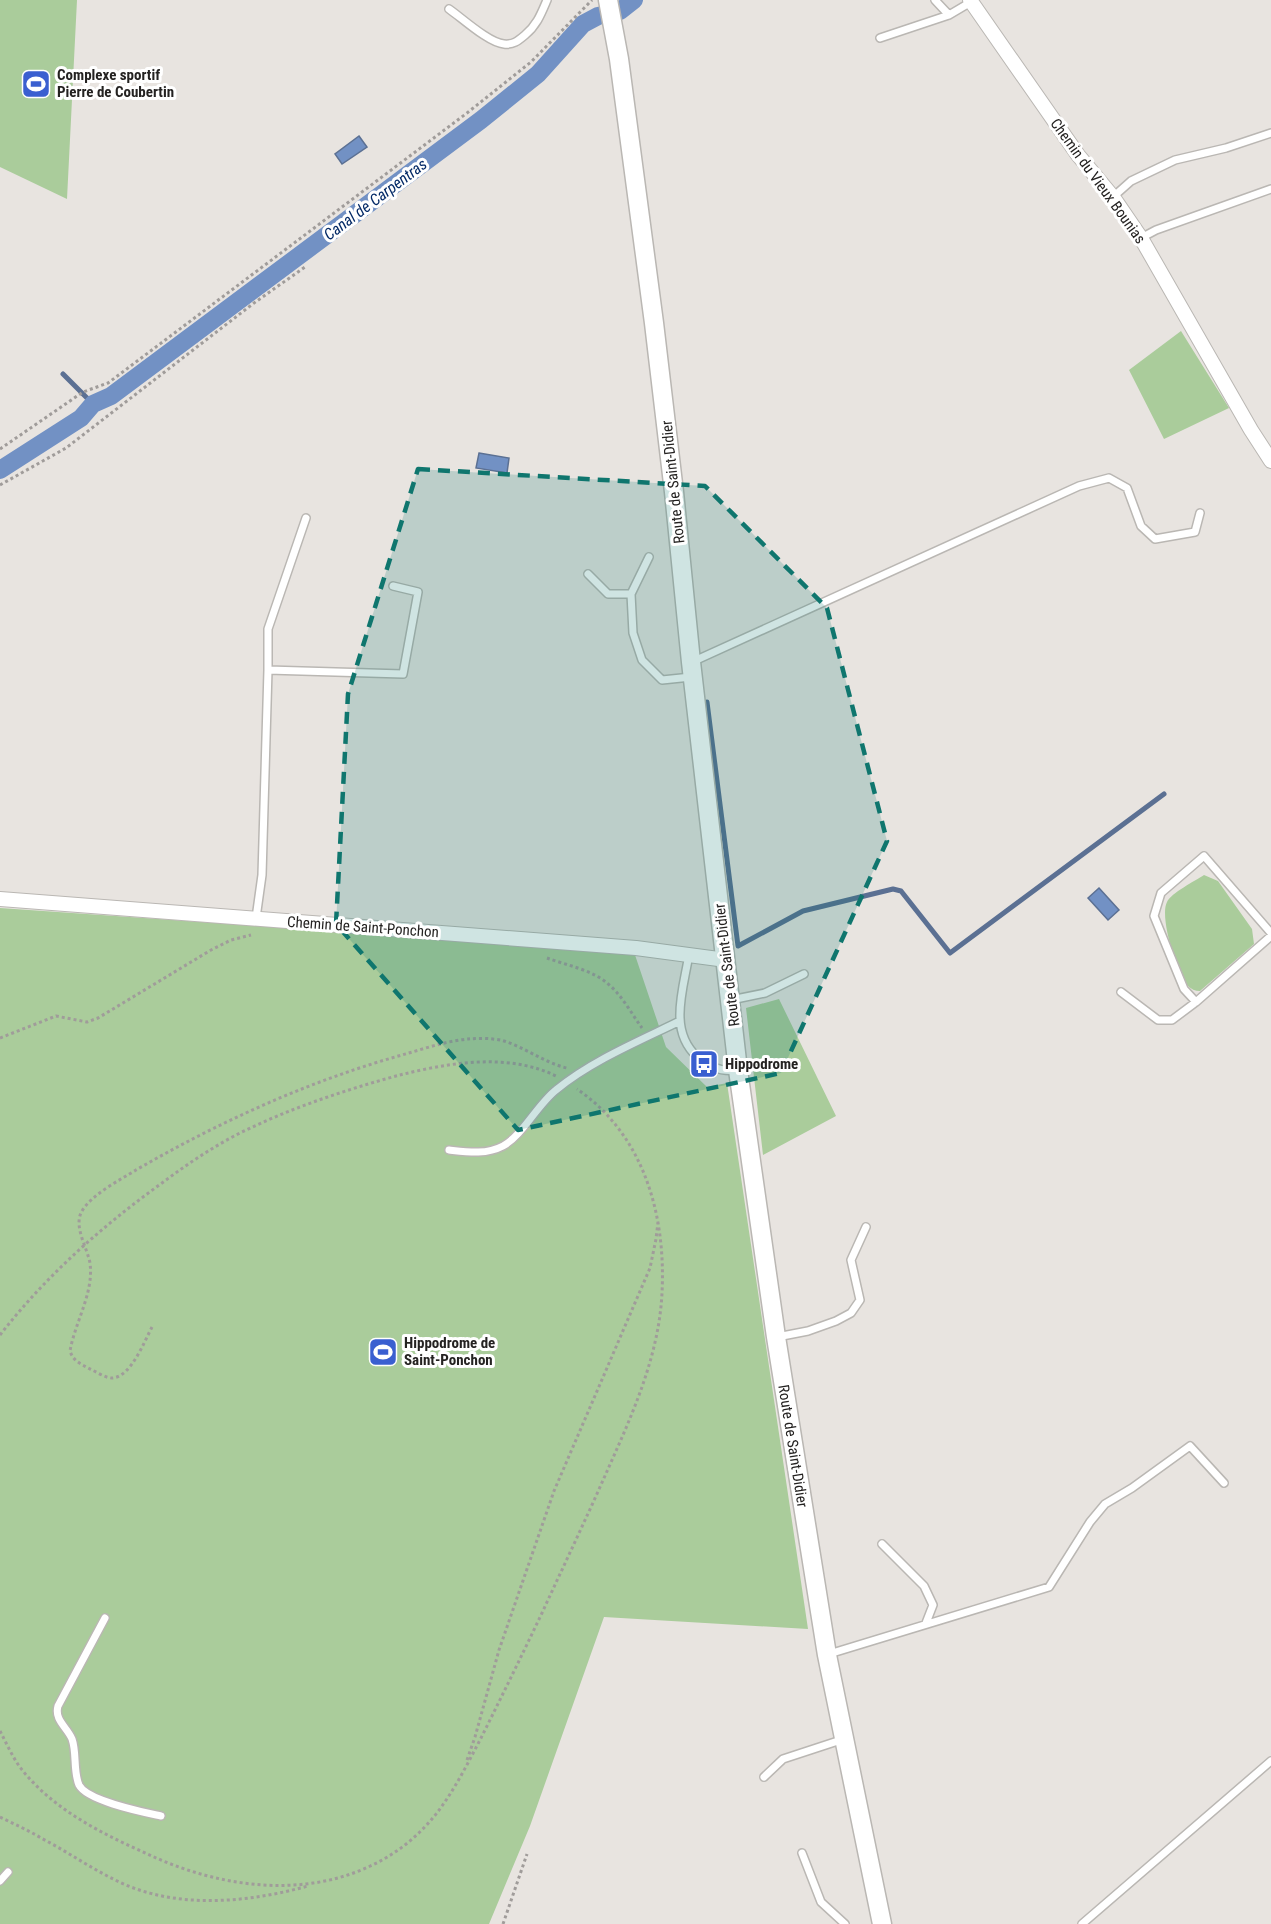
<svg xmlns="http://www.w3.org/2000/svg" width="1271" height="1924" font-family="'Roboto Condensed',sans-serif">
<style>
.green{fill:#aacc9b}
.water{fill:#7291c4;stroke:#5b7093;stroke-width:1.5}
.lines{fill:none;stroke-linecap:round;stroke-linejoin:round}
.stream{stroke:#5b7093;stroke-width:5}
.canal{stroke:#7291c4;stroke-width:18}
.service-casing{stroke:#bab7b3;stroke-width:10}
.minor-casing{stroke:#bab7b3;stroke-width:16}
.secondary-casing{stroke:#bab7b3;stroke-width:21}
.path{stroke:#a09c9a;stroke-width:3;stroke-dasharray:3 3;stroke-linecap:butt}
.service{stroke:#fff;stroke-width:7}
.minor{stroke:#fff;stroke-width:14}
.secondary{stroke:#fff;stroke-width:18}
.marked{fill:#0f766e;fill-opacity:0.2;stroke:#0f766e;stroke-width:4.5;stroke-dasharray:12 8;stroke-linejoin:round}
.labels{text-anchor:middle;stroke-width:6;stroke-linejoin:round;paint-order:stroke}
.poi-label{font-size:15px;font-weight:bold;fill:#242221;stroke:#fff;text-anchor:start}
.street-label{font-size:15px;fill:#242221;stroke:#fff}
.water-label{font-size:16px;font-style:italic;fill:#032966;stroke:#fff}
</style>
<rect width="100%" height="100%" fill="#e8e4e0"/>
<path class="green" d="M0 0H77L67 199 0 167Z
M1181 331 1229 408 1164 439 1129 370Z
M1204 875 1218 881 1252 929 1254 944 1200 991C1195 991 1191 989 1188 986 1177 974 1159 917 1167 902 1171 893 1195 881 1204 875Z
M0 908 634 952 666 1047 707 1087 727 1083 808 1629 604 1617 530 1826 489 1924H0Z
M779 999 836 1116 763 1155 746 1008Z"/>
<path class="water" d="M359 136 367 147 342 164 335 154Z
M479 453 509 458 507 473 476 468Z
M1099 888 1119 910 1108 920 1088 898Z"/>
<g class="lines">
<path class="stream" d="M63 374 93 404
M707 702 738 946 803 911 893 889 901 891 950 953 1164 794"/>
<path class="canal" d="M0 470 81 418 93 404 111 396 481 120 538 74 583 24 598 16 620 11 634 0"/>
<g class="service-casing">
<path id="service" d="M935 0 949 15
M449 9C462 18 489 43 504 44 513 45 518 41 525 35 537 25 541 14 547 0
M880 38 949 15 971 2
M1113 197 1131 181 1175 160 1226 148 1271 133
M1141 238 1156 230 1271 189
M588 574 608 594H631L633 633 642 660 662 680 691 677
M631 594 649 557
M692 662 1079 486 1109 478 1127 488 1141 526 1155 539 1195 532 1200 513
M268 670 403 674 418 592 393 586
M256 918 262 875 268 670V629L306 518
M1271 933 1204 856 1161 893 1154 916 1184 989 1196 1002 1271 936
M689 954C686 974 679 997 680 1018 681 1049 706 1074 738 1070
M1121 992 1158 1020H1172L1196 1002
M731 1000 765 993 804 974
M449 1150C467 1152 486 1155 503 1146 523 1135 537 1105 556 1090 591 1061 639 1041 680 1021
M777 1337 808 1331 836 1321 851 1313 860 1300 851 1260 866 1227
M882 1544 924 1586 933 1605 926 1623
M105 1618 58 1706C54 1720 67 1727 72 1739 77 1753 73 1771 79 1785 87 1801 143 1812 161 1816
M829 1654 1049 1587 1090 1522 1105 1504 1132 1488 1190 1446 1224 1483
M764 1777 783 1759 844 1739
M802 1853 821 1902 845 1924
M0 1881 8 1872
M1082 1924 1271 1761"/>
</g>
<g class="minor-casing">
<path id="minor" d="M970 0 1078 155 1113 197 1141 238 1251 430 1271 461
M0 899 636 948 726 960"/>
</g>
<g class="secondary-casing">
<path id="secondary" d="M608 0 619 59 654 323 674 492 691 662 738 1070 776 1337 827 1655 882 1924"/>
</g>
<path class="path" d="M0 449 83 392 108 383 467 113 531 62 592 0
M0 485 66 448 254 303 305 267
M547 958C566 965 592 970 607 983 622 995 631 1013 642 1028
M0 1038 56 1016 87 1022 98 1018 211 950 231 940 251 935
M152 1327C144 1342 131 1377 112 1378 105 1378 97 1372 90 1369 81 1364 73 1361 70 1351 75 1322 94 1293 90 1263 87 1247 73 1226 82 1211 92 1194 120 1180 136 1170 219 1122 309 1081 402 1055 423 1049 446 1041 468 1039 479 1038 493 1038 504 1041 526 1048 545 1063 567 1068
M0 1335C46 1276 101 1227 162 1183 186 1165 211 1148 238 1134 288 1109 342 1091 396 1076 447 1063 507 1052 556 1076
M0 1731C7 1744 13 1759 23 1771 56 1812 107 1836 154 1857 228 1890 317 1900 389 1856 410 1843 428 1826 442 1806 457 1785 469 1761 481 1738 502 1696 522 1655 542 1613 564 1565 587 1517 608 1469 633 1413 659 1355 662 1293 666 1215 644 1135 577 1089
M467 1760 475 1737 499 1650 554 1491 650 1268 656 1239 658 1222
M0 1817C14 1824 28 1830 41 1838 70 1853 96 1872 126 1885 183 1909 250 1902 308 1886
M503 1924 527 1854"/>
<use href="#service" class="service"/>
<use href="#minor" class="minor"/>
<use href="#secondary" class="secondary"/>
</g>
<path class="marked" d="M418 469 705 486 827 608 887 841 781 1073 518 1130 336 924 348 694Z"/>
<defs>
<g id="stadium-square" transform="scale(1.5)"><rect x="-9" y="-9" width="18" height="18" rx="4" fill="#3a5fd0" stroke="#fff"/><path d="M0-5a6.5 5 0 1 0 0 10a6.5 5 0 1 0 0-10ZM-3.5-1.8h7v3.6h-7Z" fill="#fff"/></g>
<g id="bus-square" transform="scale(1.5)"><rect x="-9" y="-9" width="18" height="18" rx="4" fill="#3a5fd0" stroke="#fff"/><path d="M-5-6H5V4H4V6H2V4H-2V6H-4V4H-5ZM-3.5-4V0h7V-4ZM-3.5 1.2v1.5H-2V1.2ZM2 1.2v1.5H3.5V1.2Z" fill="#fff"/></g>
</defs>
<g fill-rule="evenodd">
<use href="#stadium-square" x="36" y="84"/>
<use href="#bus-square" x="704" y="1064"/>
<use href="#stadium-square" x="383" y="1352"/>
</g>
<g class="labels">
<g class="poi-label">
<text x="57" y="80">Complexe sportif<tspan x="57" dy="17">Pierre de Coubertin</tspan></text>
<text x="725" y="1069">Hippodrome</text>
<text x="404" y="1348">Hippodrome de<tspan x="404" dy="17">Saint-Ponchon</tspan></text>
</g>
<g class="street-label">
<text transform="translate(1098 181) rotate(54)" y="5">Chemin du Vieux Bounias</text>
<text transform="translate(673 482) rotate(-96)" y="5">Route de Saint-Didier</text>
<text transform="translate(363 927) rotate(4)" y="5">Chemin de Saint-Ponchon</text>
<text transform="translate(727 965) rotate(-97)" y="5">Route de Saint-Didier</text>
<text transform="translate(793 1446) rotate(81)" y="5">Route de Saint-Didier</text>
</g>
<g class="water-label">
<text transform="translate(375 199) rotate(-37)" y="6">Canal de Carpentras</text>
</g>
</g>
</svg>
